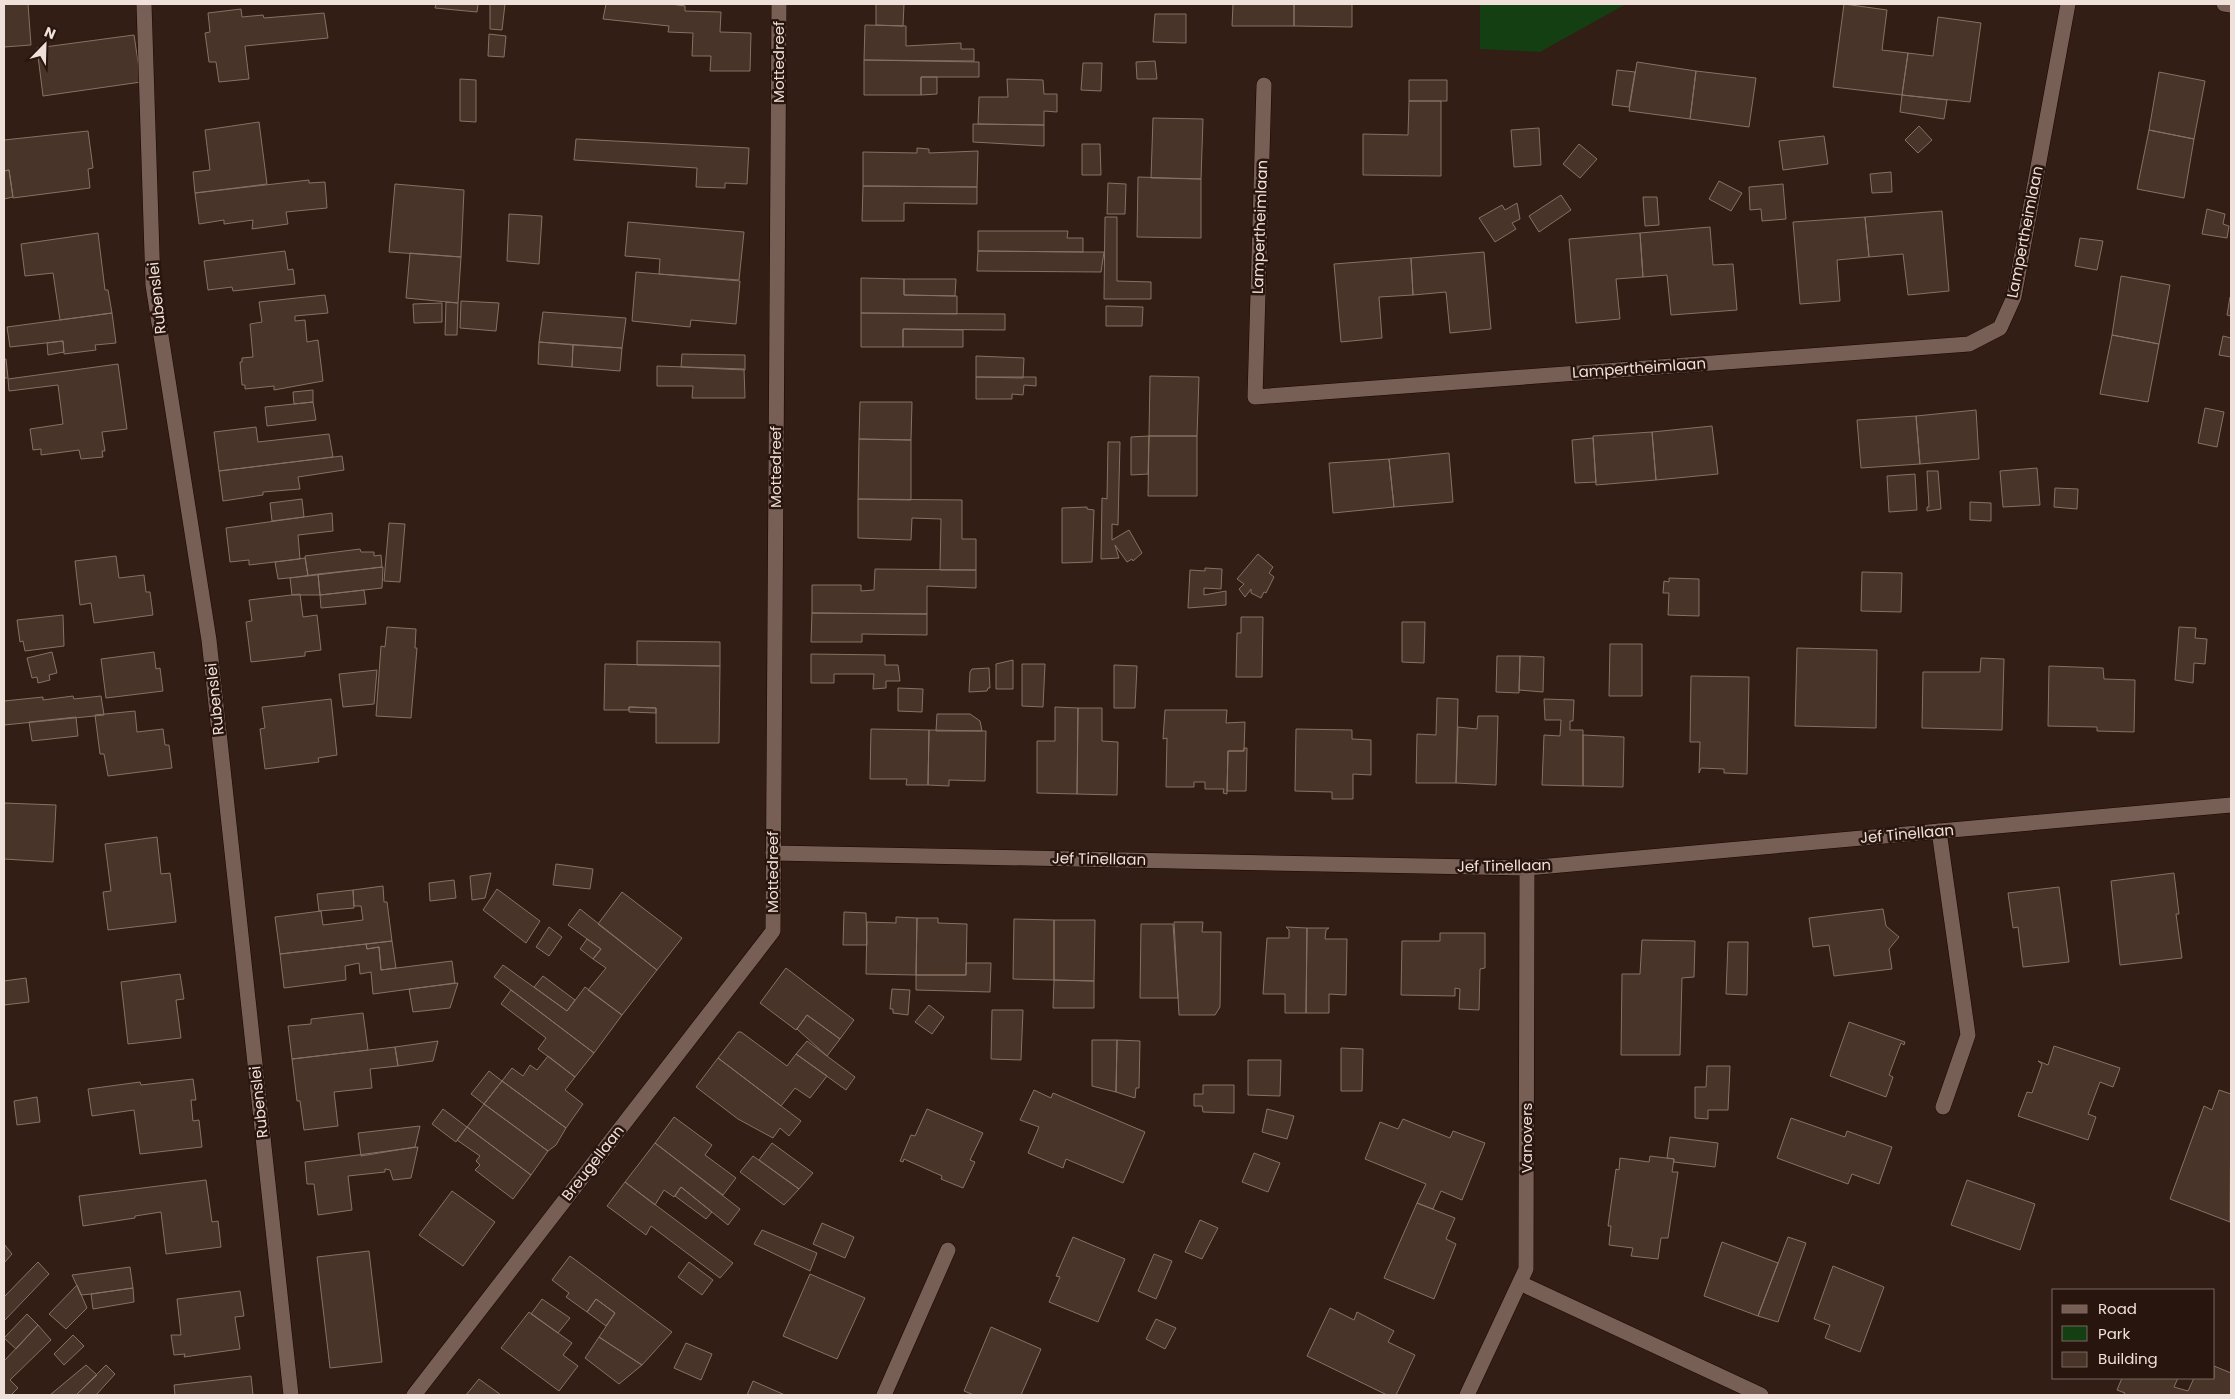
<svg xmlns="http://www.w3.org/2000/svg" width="2235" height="1399" font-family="Poppins,sans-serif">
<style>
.green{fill:#133f12}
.building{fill:#483428;stroke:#887163}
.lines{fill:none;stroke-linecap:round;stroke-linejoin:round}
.minor-casing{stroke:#190702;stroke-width:16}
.minor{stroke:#785f56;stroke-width:15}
.labels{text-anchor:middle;stroke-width:5;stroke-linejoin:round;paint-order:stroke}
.street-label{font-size:15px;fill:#efe0da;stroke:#28150d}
</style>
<rect width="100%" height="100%" fill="#331e16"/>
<path class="green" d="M1480 4H1626L1540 52 1480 49Z"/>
<path class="building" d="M4 4H28L31 45 4 47Z
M436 4H478L477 12 435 8Z
M490 4H505L502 30 490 29Z
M606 4H671L685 6V11L721 12 720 32 751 33 750 71H710L711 56H692L693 33 668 32 669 26 603 19Z
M876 4H904L903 26 876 25Z
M1233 4H1294V26H1232Z
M1294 4H1352V27L1294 26Z
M1844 4 1887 10 1882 50 1908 53 1902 95 1833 87Z
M241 9 242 17 263 15 264 18 324 13 328 38 245 46 249 79 219 82 216 62H209L205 33 210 32 208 13Z
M1155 14H1186V43L1153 42Z
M1938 17 1981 23 1970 102 1902 95 1908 53 1933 56Z
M865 25 906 26V46L961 43V49H974V61L864 60Z
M489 34 506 36 504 57 488 56Z
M134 35 141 82 43 96 37 48Z
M864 60 979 62V77H921V95H864Z
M1155 61 1157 79H1137L1136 62Z
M1637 62 1696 71 1690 119 1629 111Z
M1083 63H1102L1101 91 1081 90Z
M1617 70 1635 72 1629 107 1612 105Z
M1696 71 1756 78 1749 127 1690 119Z
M2159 72 2205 81 2194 139 2149 130Z
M921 77H937V94L921 95Z
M460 79 476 80V122L460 121Z
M1007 79 1043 80 1044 94H1057V112L1044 111V125L978 124 979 97H1008Z
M1409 80H1447V101H1409Z
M1902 95 1947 100 1944 119 1900 112Z
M1409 101H1441V176L1363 175V134L1408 135Z
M1153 118 1203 119 1201 179 1151 178Z
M259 122 267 184 195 193 193 172 210 170 205 130Z
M973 124 1044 125V146L973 142Z
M1919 126 1932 140 1918 153 1905 140Z
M1539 128 1541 165 1514 167 1511 130Z
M2149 130 2194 139 2184 198 2137 189Z
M88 131 93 168 88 169 90 188 13 198 9 170 4 171V140Z
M1824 136 1828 164 1783 170 1779 141Z
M576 139 749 148 747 184 725 183V188L696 187 697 168 574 160Z
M1082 144H1100L1101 175H1082Z
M1579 144 1597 159 1580 178 1563 164Z
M917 148 929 149V153L978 151 977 187 863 186V152L917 153Z
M9 170 13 197 4 199V171Z
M1891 172 1892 192 1872 193 1870 174Z
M1138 177 1201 179V238L1137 237Z
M309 180V183L325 182 327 208 286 212 288 224 252 229 253 220 224 224V220L199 224 195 193Z
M1719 181 1742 193 1731 211 1709 199Z
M1108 183 1126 184 1125 214H1107Z
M395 184 464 190 461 257 389 252Z
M1783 184 1786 219 1762 221 1761 209 1750 210 1749 187Z
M863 186 977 187V204L904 203V221H862Z
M1561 195 1571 210 1539 232 1529 216Z
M1643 197H1657L1659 225 1645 226Z
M1517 203 1520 219 1512 223 1516 229 1495 242 1479 218 1502 205 1505 210Z
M2207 209 2225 214 2223 224 2229 226 2227 238 2202 234Z
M1942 211 1949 291 1908 295 1903 254 1869 257 1865 217Z
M509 214 542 216 539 264 507 261Z
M1105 217H1117V281L1151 282V299H1104Z
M1865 217 1869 257 1837 260 1840 301 1800 304 1793 222Z
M628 222 744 232 739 280 659 274 660 259 625 256Z
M1710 227 1713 265 1733 264 1737 310 1671 315 1667 275 1643 277 1640 233Z
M978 231H1068L1067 238H1083V252L978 251Z
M98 233 105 290H108L112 313 60 320 53 273 25 276 21 244Z
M1640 233 1643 277 1616 279 1620 319 1576 323 1569 239Z
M2080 238 2103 241 2097 270 2075 266Z
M285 251 288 270 293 269 295 284 233 291 232 287 208 290 204 261Z
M978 251 1083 252H1104L1101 272 977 271Z
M1484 252 1491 329 1450 333 1446 292 1413 295 1411 258Z
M410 253 461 257 458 303 406 298Z
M1411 258 1413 295 1379 297 1382 338 1341 342 1334 264Z
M636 272 740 281 736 324 691 320 690 327 632 321Z
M2121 276 2170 285 2159 344 2112 335Z
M861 278 904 279V295L957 296V314L861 313Z
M904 279H956L955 296 904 295Z
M325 295 328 313 295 316V321L305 320 307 342 318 340 323 381 274 390V386L245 389V385H242L240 362H242V358L253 357 250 324 262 322 259 302Z
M2230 297H2231V316L2227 315Z
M461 301 499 303 496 331 460 328Z
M446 302 458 303 457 335H445Z
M442 303V322L414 323 413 304Z
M1106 306 1143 307 1142 326H1106Z
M543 312 626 318 622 348 539 342Z
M112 313 116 343 95 345 96 350 64 354 63 341 10 347 7 327Z
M861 313 1005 314V330L903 329V347H861Z
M903 329 963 330V347H903Z
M2112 335 2159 344 2148 402 2100 394Z
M2223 336 2231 338V357L2219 355Z
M63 341 64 352 48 355 47 343Z
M539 342 573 345 572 367 538 364Z
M573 345 622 348 620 371 572 367Z
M682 354 745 355V370L681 367Z
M976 356 1024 358 1023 378 976 377Z
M4 359H6L8 378H4Z
M118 364 127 429 102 432 105 451H102L103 457 81 459 79 450 41 455V449L33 450 30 429 63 424 58 385 9 391 8 379Z
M657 366 744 369 745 398H692L693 386H657Z
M1150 376 1199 377 1197 436H1149Z
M976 377H1036V386L1024 385 1023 395 1012 394V399H976Z
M313 390V402L294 404 293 392Z
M313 402 316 420 267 426 265 407Z
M860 402H912L911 440 859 439Z
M2205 408 2224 412 2217 447 2198 443Z
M1976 410 1979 459 1920 464 1916 416Z
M1916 416 1920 464 1861 468 1857 420Z
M1712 426 1718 474 1656 480 1652 432Z
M256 427 258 442 329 434 333 457 219 471 214 432Z
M1652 432 1656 480 1596 485 1593 436Z
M1149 436 1148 474 1131 475V437Z
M1149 436H1197V496H1148Z
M1593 438 1596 482 1575 483 1572 440Z
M859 439 911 440V500L858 499Z
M1108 442H1120L1118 525 1112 524V540L1129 530 1142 553 1133 561 1132 559 1127 562 1115 545 1119 558 1101 559 1102 498 1107 499Z
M1449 453 1453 502 1394 507 1389 459Z
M342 456 344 470 298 477 300 489 263 492V495L223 501 219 471Z
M1389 459 1394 507 1333 513 1329 463Z
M2037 468 2040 505 2003 507 2000 471Z
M1927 471H1938L1941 509 1927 511V507H1929Z
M1915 474 1917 510 1889 512 1887 476Z
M2055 488 2078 489 2077 509 2054 507Z
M302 499 304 517 272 521 270 503Z
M858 499 962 500V539H976V570H940L941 519 912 518 911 540 858 538Z
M1970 502 1991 503V521L1970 520Z
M1087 507V509L1094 510 1092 562 1062 563V508Z
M332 513 333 531 298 535 300 559 249 565V560L230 562 226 528Z
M389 523 405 524 400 582 384 581Z
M360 549 361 552H374V556L381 555 382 567 308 576 305 556Z
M1258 554 1273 567 1269 573 1274 577 1266 593 1264 592 1261 598 1251 593V589L1245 597 1239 589 1244 584 1237 579Z
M116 556 119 578 144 575 146 592H150L153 615 94 623 91 603 80 605 75 561Z
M305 558 308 576 278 579 275 562Z
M383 567 382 588 320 595 318 574Z
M1205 568 1222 569 1221 589 1204 588V595L1226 591V605L1188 608 1190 570 1205 571Z
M875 569 976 570V588L927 586V614L812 613V585H861V591L874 590Z
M1862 572 1902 573 1901 612 1861 611Z
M318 574 320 595H292L290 578Z
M1669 578 1699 579V616L1668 615 1669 593H1663L1664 581 1669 582Z
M364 590 366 604 321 608 320 595Z
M300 594 303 617 317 615 321 650 305 652V656L251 662 246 622 252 621 249 600Z
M812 613 927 614V635L862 634V642H811Z
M63 615 64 646 25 651 23 641 20 642 17 620Z
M1241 617H1263L1262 677H1236L1237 633H1241Z
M1402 622H1425L1424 663 1402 662Z
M387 627 416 629 415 648H417L411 718 376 716 381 646 385 647Z
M2179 627 2196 628 2195 638 2207 639 2205 664 2194 663 2193 683 2175 680Z
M637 641 720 642V666L637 665Z
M1610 644H1642V696H1609Z
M1797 648 1877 650 1876 728 1795 726Z
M52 652 57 673 49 675 50 680 38 683 37 677 32 678 27 658Z
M154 652 156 669 160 668 163 691 106 698 101 659Z
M811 654 885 655V665H898L900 681H886V688L873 689 874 674H834V683H811Z
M1497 656H1520L1519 693 1496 692Z
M1520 656 1544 657 1543 692 1519 690Z
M1981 658 2004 659 2002 730 1922 728 1923 672H1980Z
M1013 660V689H996V664Z
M605 664 720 666 719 743H656V708L629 707V710H604Z
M1022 664H1045L1043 707 1022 706Z
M1114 665 1137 666 1135 708H1114Z
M2049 666 2103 668 2104 679 2135 680 2134 732 2097 731V727L2048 726Z
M989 668 990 688H988L987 691 969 692 970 672 972 669Z
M377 670 374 704 343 707 339 674Z
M1691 676 1749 677 1747 774 1724 773V769L1701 768 1699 773 1700 742H1690Z
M898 688 923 689 922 712 898 711Z
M73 696 74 699 101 696 104 715 4 725V701L43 697V700Z
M1437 698 1458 699 1456 783H1416L1417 734 1436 735Z
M331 699 337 755 318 758 319 762 265 769 260 729 265 728 262 707Z
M1544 699 1574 700 1573 721H1570V730H1583V786L1542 785 1544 735 1560 736 1561 720H1545Z
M629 707 656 708V713L629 712Z
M1055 707 1078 708 1077 794 1037 793V741H1055Z
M1078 708H1102V741L1118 742 1117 795 1077 794Z
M1165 710H1227L1226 723 1245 722 1244 751H1228L1227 794 1223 793 1224 789H1205V782H1194V787H1166L1167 738 1163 739Z
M135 711 137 732 163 729 165 745H169L172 768 108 776 104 754H100L95 715Z
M937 714H970L980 721 982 731H936Z
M1478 716H1498L1496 785 1456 783 1458 727 1477 729Z
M76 717 78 736 32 741 29 722Z
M871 729 929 730 928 785H906L907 779H870Z
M1296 729 1352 730V739L1371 740V775L1353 774V799H1332V792L1295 791Z
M929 730 986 731 985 781 949 780V786L928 785Z
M1583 735 1624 737 1623 787 1583 786Z
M1244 748H1247L1246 791H1227L1228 751H1244Z
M4 803 56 805 53 862 4 859Z
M157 837 161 874 170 873 176 922 108 930 103 892 111 891 105 844Z
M556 864 593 869 590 889 553 885Z
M491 873 485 898 472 900 470 876Z
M2174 873 2179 914H2176L2182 958 2120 965 2111 881Z
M454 880 456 898 430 901 429 883Z
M383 886 384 902H387L392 941 280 954 275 917 321 911 323 925 363 920 361 906H354L353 890Z
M2059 887 2069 962 2023 967 2018 927 2013 928 2008 893Z
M497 889 540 921 526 943 483 910Z
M353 890 354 908 319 911 317 894Z
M622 892 682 938 657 970 598 924Z
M580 909 657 970 622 1015 588 990 606 968 593 959 601 949 568 925Z
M1883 909 1886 926 1899 937 1889 949 1892 969 1834 976 1829 945 1813 947 1809 918Z
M844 912 866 913 867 945H843Z
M896 917 917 918 916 975 866 974 867 922 896 923Z
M917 918H938V923L967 924 966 975H916Z
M1014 919 1054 920V980L1013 979Z
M1054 920H1095L1094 981 1054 980Z
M1174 922H1203L1202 932H1221L1220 1007 1215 1015H1179Z
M1141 924H1173L1178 998H1140Z
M549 927 562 937 549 956 536 947Z
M1286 927 1307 928 1306 1013H1285V994H1263L1267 938H1289V930Z
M1307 928H1329L1326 930 1325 939H1347L1346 995 1329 994V1013H1306Z
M1440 933H1485V968L1480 969 1479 1010 1459 1009 1460 989 1455 988V996L1401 995 1402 941H1440Z
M587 939 601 949 593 959 580 949Z
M1642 940 1695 941 1694 977 1682 978 1680 1055H1621L1622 974H1640Z
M392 941 396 968 381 970 379 947 367 949 366 944Z
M1728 942H1748L1747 995 1726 994Z
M366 944 367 949 379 947 381 970 452 961 455 983 373 994 371 972 360 974 359 963 345 966 346 980 284 988 280 954Z
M966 963H991L990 992 916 990V975H966Z
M503 965 567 1011 585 987 622 1015 594 1053 494 977Z
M786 968 854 1020 840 1039 807 1015 796 1030 760 1003Z
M180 974 184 999 176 1000 181 1038 128 1044 121 982Z
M543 976 575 1000 567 1011 534 987Z
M26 978 29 1002 4 1005V981Z
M1054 980 1094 981V1008H1053Z
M458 983 450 1008 413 1012 409 989Z
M892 989 910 990 908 1015 893 1013V1009H890Z
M511 990 594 1053 575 1077 538 1049 546 1038 501 1004Z
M929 1005 944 1017 932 1034 915 1022Z
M992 1010H1023L1021 1060 991 1059Z
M363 1013 368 1050 292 1059 288 1026 311 1024V1019Z
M807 1015 840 1039 827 1056 797 1029Z
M1849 1022 1905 1042 1904 1045 1901 1043 1889 1075 1893 1077 1886 1097 1830 1076Z
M738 1032H741L787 1066 796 1054 827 1076 810 1098 795 1088 781 1106 718 1058Z
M1092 1040H1117L1116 1092 1092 1086Z
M1117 1040 1140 1041 1139 1088H1136L1135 1098 1116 1092Z
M438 1041 433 1061 398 1066 395 1047Z
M807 1041 855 1077 846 1090 796 1054Z
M2054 1046 2120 1068 2113 1087 2100 1082 2088 1114 2096 1117 2088 1140 2018 1116 2027 1092 2032 1093 2042 1064 2038 1061 2048 1065Z
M395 1047 398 1066 370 1069 372 1088 334 1092 338 1126 304 1130 300 1101H297L292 1059Z
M1341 1048 1363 1049 1362 1091H1341Z
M548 1056 575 1077 565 1090 583 1104 566 1128 502 1081 512 1068 523 1076 530 1065 537 1070Z
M718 1058 801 1121 789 1136 780 1128 773 1138 738 1119 696 1087Z
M1248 1060H1281L1280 1096 1248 1095Z
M1707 1066H1730L1728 1110H1708V1119L1695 1118V1087H1706Z
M489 1071 502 1081 484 1104 471 1094Z
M193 1079 196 1100H191L193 1121 199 1120 202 1147 140 1154 134 1110 92 1116 88 1089 140 1082 141 1085Z
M502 1081 566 1128 556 1145 548 1151 484 1104Z
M1203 1085H1234V1113L1203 1112 1202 1106H1194V1094H1203Z
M1034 1090 1051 1098 1053 1093 1145 1132 1123 1183 1066 1159 1063 1168 1028 1153 1039 1127 1020 1120Z
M2219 1090 2231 1094 2230 1222 2170 1199 2204 1106 2212 1110Z
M37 1097 40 1122 17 1125 14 1101Z
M484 1104 548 1151 531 1175 467 1127Z
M443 1109 467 1127 456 1142 432 1124Z
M927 1109 983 1133 970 1160 975 1162 963 1188 941 1179 942 1176 904 1159 903 1162 900 1161 911 1135 915 1136Z
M1267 1109 1294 1116 1287 1139 1262 1132Z
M674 1117 712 1145 705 1155 736 1178 723 1195 655 1143Z
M1791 1118 1845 1137 1847 1131 1892 1147 1879 1184 1852 1174 1848 1184 1777 1158Z
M1403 1119 1450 1138 1453 1131 1485 1143 1462 1200 1441 1191 1433 1209 1417 1203 1426 1184 1365 1159 1380 1122 1398 1129Z
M420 1126 415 1147 361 1156 358 1133Z
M467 1127 531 1175 513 1199 475 1170 480 1165 476 1161 480 1156 457 1140Z
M1670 1137 1718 1143 1715 1167 1674 1162V1159L1667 1158Z
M655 1143 740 1209 728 1225 681 1187 674 1197 664 1190 655 1205 625 1182Z
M772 1143 813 1173 799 1189 759 1160Z
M418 1147 411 1178 393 1180 390 1170 385 1169V1172L348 1176 352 1210 318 1215 314 1184H307L305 1162Z
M1254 1153 1280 1163 1268 1192 1242 1182Z
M753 1156 799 1189 784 1205 740 1172Z
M1650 1156 1674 1159 1672 1172H1678L1668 1238H1661L1658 1259 1631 1256 1633 1248 1609 1245 1611 1226H1608L1616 1169 1619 1170 1620 1158 1649 1162Z
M206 1180 212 1222 218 1221 221 1247 166 1254 161 1212 135 1216V1218L83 1226 79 1196Z
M1967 1180 2035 1204 2020 1250 1951 1225Z
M625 1182 733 1263 720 1278 651 1226 646 1235 607 1206Z
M681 1187 712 1212 706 1219 675 1196Z
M452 1191 495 1222 463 1266 419 1235Z
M1417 1203 1455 1218 1446 1239 1456 1244 1434 1299 1384 1278Z
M1200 1220 1218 1228 1202 1259 1185 1252Z
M822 1223 854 1237 845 1258 813 1244Z
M762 1230 817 1253 810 1271 754 1244Z
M1073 1237 1125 1259 1098 1322 1049 1302 1060 1277 1056 1276Z
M1788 1237 1806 1243 1778 1322 1758 1316Z
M1722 1242 1778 1263 1758 1316 1704 1296Z
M4 1244 12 1254 4 1263Z
M369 1251 382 1362 330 1368 317 1257Z
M1154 1254 1172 1261 1156 1299 1138 1291Z
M570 1256 672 1332 642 1365 599 1337 615 1313 596 1299 587 1312 566 1297 569 1293 552 1280Z
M38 1262 49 1274 4 1321V1297Z
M689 1262 713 1280 702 1295 678 1277Z
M1833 1266 1884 1287 1860 1352 1825 1338 1830 1325 1814 1319Z
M130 1267 133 1288 91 1294 81 1295 72 1275Z
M810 1274 865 1298 837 1359 783 1336Z
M77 1285 87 1308 66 1329 49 1314Z
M133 1288 134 1302 93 1309 91 1294Z
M240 1291 244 1316 235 1317 240 1349 184 1357 185 1354 174 1355 171 1335H181L177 1299Z
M542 1299 570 1318 558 1333 531 1314Z
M596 1299 615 1313 606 1326 587 1312Z
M1330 1308 1354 1320 1357 1312 1394 1331 1388 1342 1415 1355 1396 1395H1387L1307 1356Z
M529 1312 572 1343 563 1355 578 1366 559 1391 501 1348Z
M27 1314 38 1325 16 1349 4 1338Z
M1156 1319 1176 1328 1165 1349 1146 1339Z
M38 1325 51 1340 10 1380 18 1388 11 1395H4V1361Z
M991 1327 1041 1349 1021 1395H974L964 1391Z
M73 1335 84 1346 64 1365 54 1354Z
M599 1337 611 1345 642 1365 619 1384 585 1358Z
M686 1343 712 1354 701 1380 674 1368Z
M86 1365 97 1375 76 1395H50Z
M106 1365 115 1374 96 1395H76Z
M2214 1366 2231 1373V1395H2124L2125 1393 2117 1390 2122 1378H2178L2174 1387 2188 1391 2194 1378H2214Z
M251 1376 253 1395H175L174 1385Z
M479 1379 501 1395H466Z
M753 1381 785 1395H747Z"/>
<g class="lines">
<g class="minor-casing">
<path id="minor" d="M144 4 153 285 209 640 291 1395
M2224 4 2231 5
M1264 85 1255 397 1969 344 2000 328 2014 297 2068 4
M1939 831 1968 1035 1943 1107
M773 853 1527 868 2231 805
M1520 1283 1761 1395
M414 1395 773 931 779 4
M884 1395 948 1250
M1467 1395 1526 1269 1527 868"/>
</g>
<use href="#minor" class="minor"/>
</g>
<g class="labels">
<g class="street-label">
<text transform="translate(779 62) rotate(-90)" y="5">Mottedreef</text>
<text transform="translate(1260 227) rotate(-88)" y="5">Lampertheimlaan</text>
<text transform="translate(2025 232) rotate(-79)" y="5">Lampertheimlaan</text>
<text transform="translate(157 298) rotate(-96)" y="5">Rubenslei</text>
<text transform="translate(1639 368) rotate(-4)" y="5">Lampertheimlaan</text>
<text transform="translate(776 467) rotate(-90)" y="5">Mottedreef</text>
<text transform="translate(215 699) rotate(-96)" y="5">Rubenslei</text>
<text transform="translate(1907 834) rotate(-5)" y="5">Jef Tinellaan</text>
<text transform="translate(1099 859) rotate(1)" y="5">Jef Tinellaan</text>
<text transform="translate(1504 866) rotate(-1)" y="5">Jef Tinellaan</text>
<text transform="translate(773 872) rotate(-90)" y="5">Mottedreef</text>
<text transform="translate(259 1102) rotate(-96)" y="5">Rubenslei</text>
<text transform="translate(1527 1138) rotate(-90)" y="5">Vanovers</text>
<text transform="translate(593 1163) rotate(-52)" y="5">Breugellaan</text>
</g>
</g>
<rect width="2235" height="1399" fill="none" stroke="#efe0da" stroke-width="10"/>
<rect x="2052" y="1289" width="162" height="90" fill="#28150d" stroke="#78665f"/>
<rect x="2062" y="1305" width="25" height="8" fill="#785f56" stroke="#78665f"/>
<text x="2098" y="1314" font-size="15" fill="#efe0da">Road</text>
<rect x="2062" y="1326" width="25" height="15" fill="#133f12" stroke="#78665f"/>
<text x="2098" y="1339" font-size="15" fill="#efe0da">Park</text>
<rect x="2062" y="1352" width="25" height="15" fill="#483428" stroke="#78665f"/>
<text x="2098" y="1364" font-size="15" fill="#efe0da">Building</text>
<g transform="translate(45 45) rotate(23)" stroke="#28150d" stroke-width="4" paint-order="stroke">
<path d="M0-4L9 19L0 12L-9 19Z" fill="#efe0da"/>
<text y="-8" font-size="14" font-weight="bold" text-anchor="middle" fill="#efe0da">N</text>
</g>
</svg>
